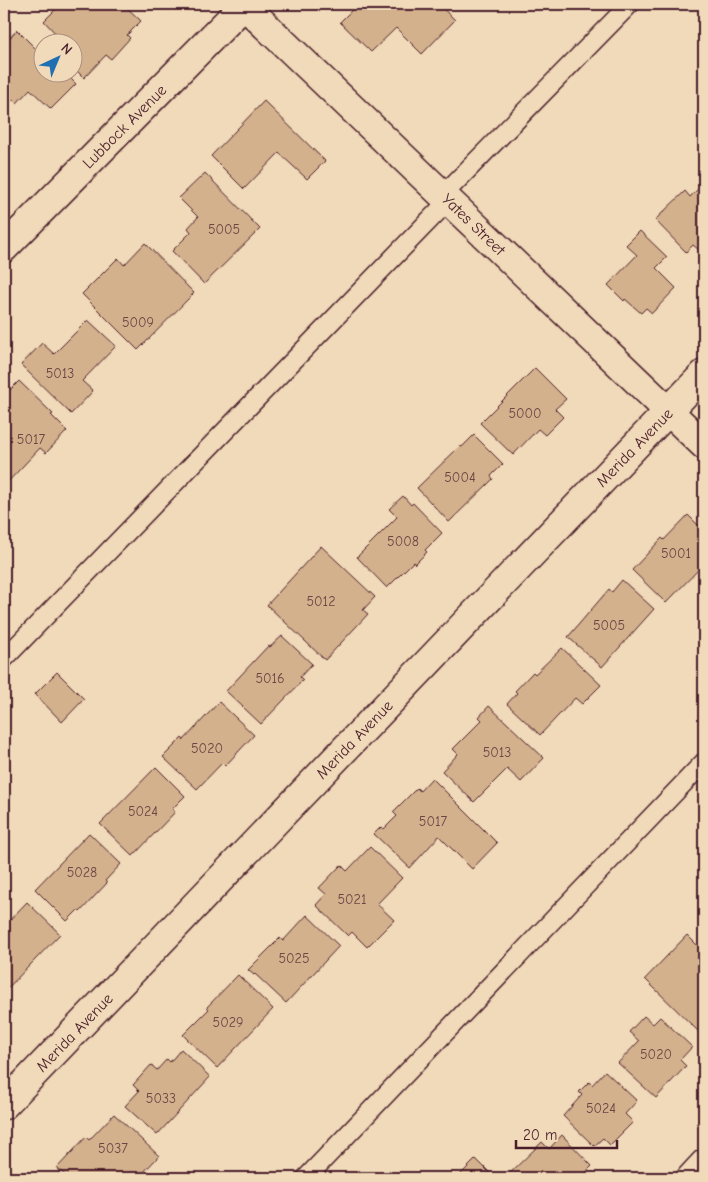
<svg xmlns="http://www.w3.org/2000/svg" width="708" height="1182" font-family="'Comic Neue',sans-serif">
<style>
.building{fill:#d4b18d;stroke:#4a1f2b}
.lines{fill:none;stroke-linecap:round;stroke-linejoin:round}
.service-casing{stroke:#4a1f2b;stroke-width:21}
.minor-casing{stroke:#4a1f2b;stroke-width:31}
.service{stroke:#f0dab9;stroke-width:18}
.minor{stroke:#f0dab9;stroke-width:28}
.labels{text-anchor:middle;stroke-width:4.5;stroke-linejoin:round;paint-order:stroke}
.number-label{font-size:14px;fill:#6c4444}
.street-label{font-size:16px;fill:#4a1f2b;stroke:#f0dab9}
</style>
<rect width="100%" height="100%" fill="#f0dab9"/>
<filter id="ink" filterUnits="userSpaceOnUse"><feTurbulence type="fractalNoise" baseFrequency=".02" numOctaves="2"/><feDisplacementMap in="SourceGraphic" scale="10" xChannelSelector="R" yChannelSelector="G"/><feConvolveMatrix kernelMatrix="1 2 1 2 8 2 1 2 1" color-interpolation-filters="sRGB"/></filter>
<g filter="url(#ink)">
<path class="building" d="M61 4H123L141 21 127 35 130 38 111 59 106 55 84 78 72 66V42H50L57 35 44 21Z
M358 4H438L455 20 422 54 396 28 371 52 340 22Z
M17 30 42 55V72H64L76 84 51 109 30 89 17 103 13 99 4 109V44Z
M264 101 325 161 307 179 279 153 244 189 211 156Z
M4 141 11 148 4 156Z
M205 173 260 229 204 284 172 251 191 232 188 228 198 217 179 198Z
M703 184 704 245 699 250 693 245 686 252 655 220 685 191 690 197Z
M640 231 667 257 656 268 676 288 652 313 646 308 641 313 625 299 624 301 608 285 637 255 626 245Z
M145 243 194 293 138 350 82 294 118 258 124 265Z
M88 320 116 346 82 381 93 391 71 414 21 365 42 343 54 354Z
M535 368 566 399 555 409 563 417 545 435 538 429 513 455 480 423Z
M19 381 53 414 51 415 67 431 46 453 40 448 4 486V396Z
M474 435 503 464 491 476 493 479 449 522 417 488 460 446 462 447Z
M403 496 411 505 413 503 442 533 425 550 427 552 415 564 413 562 387 588 357 557 397 517 389 509Z
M688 515 704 531V569L701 567 666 603 632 570 662 538 664 540Z
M321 546 375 597 363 610 368 614 325 660 267 605Z
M622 580 654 609 602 667 568 637 609 589 612 592Z
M282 636 312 664 300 677 303 680 261 724 226 691 268 646 270 647Z
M562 648 601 685 582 704 575 698 540 735 507 704 517 693 515 691 533 672 535 674Z
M57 672 84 699 62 722 35 694Z
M219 702 254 735 225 766 222 763 197 789 163 757 182 738 184 740Z
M489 706 544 758 521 782 507 769 474 802 442 771 458 754 453 749 482 720 479 717Z
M156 767 185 796 172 809 175 812 133 856 100 824Z
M432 778 497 843 472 869 439 836 410 868 374 834 381 827 384 829 397 816 393 812 417 788 420 791Z
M89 833 121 864 105 881 107 883 80 912 78 910 67 921 35 889Z
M370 847 402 878 377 904 394 920 367 947 352 932 348 936 316 905 326 894 319 888 341 865 347 871Z
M27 902 60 934 5 991 4 926Z
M307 915 339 946 286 1003 255 974 254 975 248 970 280 938 283 941Z
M687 935 704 952V1029L700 1033 645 979Z
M238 975 273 1009 217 1068 183 1035 209 1009 207 1007Z
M644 1016 653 1024 660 1017 692 1047 680 1060 686 1066 656 1098 618 1063 639 1041 629 1032Z
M181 1049 210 1077 157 1135 125 1106 139 1091 133 1085 151 1065 157 1070 167 1059 170 1062Z
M605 1071 637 1101 625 1114 633 1122 610 1145 603 1138 594 1146 563 1116 582 1095 579 1092 589 1082 592 1085Z
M114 1114 159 1156 138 1178H68L57 1168 86 1137 89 1140Z
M562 1135 592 1166 580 1178H505L542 1142 549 1149Z
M476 1159 495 1178H457Z"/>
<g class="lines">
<g class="service-casing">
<path id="service" d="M443 195 630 4
M4 659 449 200
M306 1178 704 762"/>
</g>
<g class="minor-casing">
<path id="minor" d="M243 4 704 445
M4 248 245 4
M4 1105 704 374
M691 1178 704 1164"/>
</g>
<use href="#service" class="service"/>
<use href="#minor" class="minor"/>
</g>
</g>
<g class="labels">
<g class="number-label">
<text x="224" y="234">5005</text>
<text x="138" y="327">5009</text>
<text x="60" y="378">5013</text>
<text x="525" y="418">5000</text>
<text x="31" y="444">5017</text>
<text x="460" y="482">5004</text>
<text x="403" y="546">5008</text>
<text x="676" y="558">5001</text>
<text x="321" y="606">5012</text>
<text x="609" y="630">5005</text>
<text x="270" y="683">5016</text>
<text x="207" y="753">5020</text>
<text x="497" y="757">5013</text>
<text x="143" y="816">5024</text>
<text x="433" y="826">5017</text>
<text x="82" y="877">5028</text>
<text x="352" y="904">5021</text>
<text x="294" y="963">5025</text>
<text x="228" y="1027">5029</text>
<text x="656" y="1059">5020</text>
<text x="161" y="1103">5033</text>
<text x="601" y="1113">5024</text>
<text x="113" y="1153">5037</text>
</g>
<g class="street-label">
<text transform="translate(124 126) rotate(-45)" y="6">Lubbock Avenue</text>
<text transform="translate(474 224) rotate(44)" y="6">Yates Street</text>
<text transform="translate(634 447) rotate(-46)" y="6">Merida Avenue</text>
<text transform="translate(354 739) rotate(-46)" y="6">Merida Avenue</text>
<text transform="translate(74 1032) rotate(-46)" y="6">Merida Avenue</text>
</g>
</g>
<rect width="708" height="1182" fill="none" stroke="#f0dab9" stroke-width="20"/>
<rect x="10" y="10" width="688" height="1162" fill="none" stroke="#4a1f2b" stroke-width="2" filter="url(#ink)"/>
<g transform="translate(58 58) rotate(44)"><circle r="24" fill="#f0dab9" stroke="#ae8f80"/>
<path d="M0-4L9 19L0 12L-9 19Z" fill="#1f6fb2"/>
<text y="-8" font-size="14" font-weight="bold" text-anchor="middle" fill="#4a1f2b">N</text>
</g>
<path d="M516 1140v8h101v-8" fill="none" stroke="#4a1f2b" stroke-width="2.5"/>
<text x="523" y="1140" font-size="15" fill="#4a1f2b" stroke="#f0dab9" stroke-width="4" paint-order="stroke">20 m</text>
</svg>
